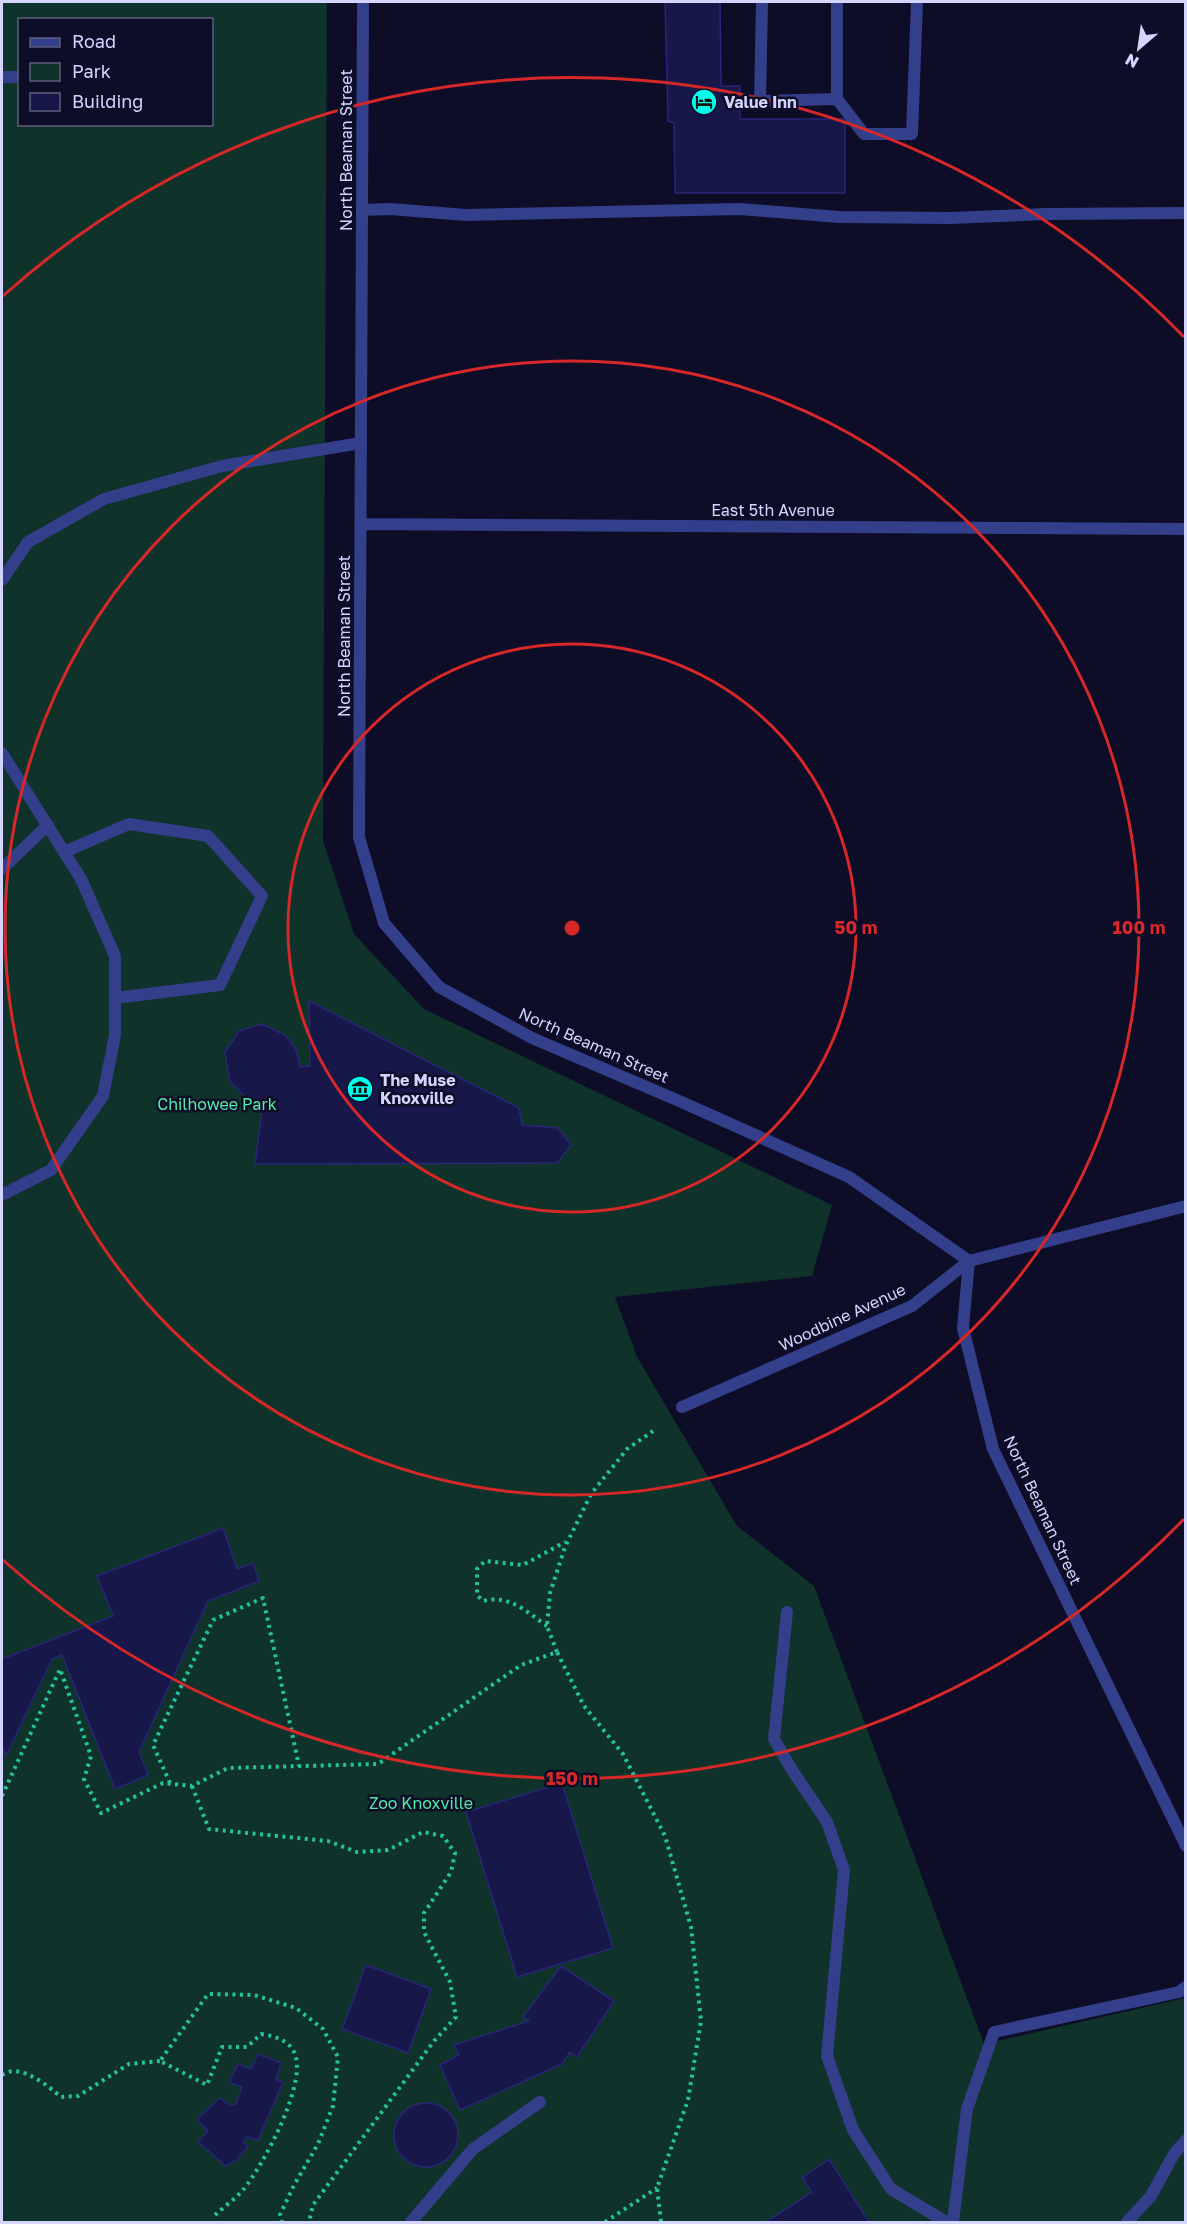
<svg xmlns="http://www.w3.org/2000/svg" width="1187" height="2224" font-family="'Golos Text',sans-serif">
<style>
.green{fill:#0f322a;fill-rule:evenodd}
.building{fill:#18174a;stroke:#282678;stroke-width:1.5}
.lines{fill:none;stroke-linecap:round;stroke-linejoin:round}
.path{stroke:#22c39e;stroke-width:4;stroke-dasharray:3 4.5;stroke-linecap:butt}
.lane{stroke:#333f8b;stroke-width:12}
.street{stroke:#333f8b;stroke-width:12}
.ring{fill:none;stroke:#d62828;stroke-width:3}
.labels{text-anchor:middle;stroke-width:5;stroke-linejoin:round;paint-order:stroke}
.poi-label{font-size:16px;font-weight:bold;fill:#d3d5ff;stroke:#0d0d27;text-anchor:start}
.street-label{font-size:16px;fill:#d3d5ff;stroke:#0d0d27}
.park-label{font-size:16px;fill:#52ecab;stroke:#0d0d27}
.centre{fill:#d62828;stroke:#0d0d27;stroke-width:3}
.ring-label{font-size:18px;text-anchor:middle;font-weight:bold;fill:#d62828;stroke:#0d0d27;stroke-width:5;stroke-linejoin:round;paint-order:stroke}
</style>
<rect width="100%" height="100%" fill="#0d0d27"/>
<path class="green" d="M2 2H327L323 841 354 934 424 1009 832 1205 812 1276 615 1297 637 1357 737 1526 814 1586 984 2044 1185 1998V2222H2ZM20 20H212V124H20Z"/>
<path class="building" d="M665 2H720L721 86H740V119H845V193H675L674 123 668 121Z
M309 1001 519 1108 522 1125 558 1128 571 1145 557 1163 255 1164 263 1104 245 1096 230 1082 225 1052 239 1031 262 1024 285 1035 296 1049 300 1067 310 1066Z
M223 1528 237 1569 253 1563 259 1581 208 1601 139 1752 148 1775 115 1789 62 1655 52 1659 6 1756 2 1744V1659L113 1616 97 1576Z
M562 1783 613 1948 517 1977 466 1812Z
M366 1965 431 1989 408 2053 342 2029Z
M561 1966 614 2001 577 2057 570 2052 562 2064 460 2110 440 2065 459 2055 454 2045 529 2021 523 2017Z
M258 2054 281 2063 276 2079 283 2082 258 2140 247 2137 243 2142 248 2146 237 2160 226 2166 198 2142 208 2131 197 2119 220 2098 231 2106 236 2104 242 2087 229 2082 238 2064 251 2069Z
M394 2135a32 32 0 1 1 64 0a32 32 0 1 1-64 0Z
M829 2159 869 2222H766L812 2192 802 2178Z"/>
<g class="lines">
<path class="path" d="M547 1626C527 1612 509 1594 483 1601L477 1595V1569L485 1561 523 1565 565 1542
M557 1652 547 1626 550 1593 565 1547 591 1494 627 1449 653 1431
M170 1783 153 1745 213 1620 263 1598 299 1766
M192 1786 209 1829 328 1841 357 1852 388 1850 423 1832 443 1836 455 1853 451 1872 424 1913V1932L450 1982 456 2017 434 2041 313 2205 309 2222
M2 1796 60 1669 91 1756 84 1779 101 1813 163 1783 192 1786 228 1768 378 1764 521 1665 557 1652 584 1706 623 1754 665 1836 691 1927 701 2021 688 2100 657 2188 661 2222
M2 2075C20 2062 48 2086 61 2097L78 2096 129 2064 160 2061
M215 2215C224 2207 235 2199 243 2190 262 2167 311 2079 293 2050 286 2039 273 2036 261 2034L247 2047H222L207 2085 160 2061 208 1994 254 1995 296 2008 323 2029 338 2057 333 2106 318 2144 294 2185 280 2215 282 2222
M605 2222 657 2188"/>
<path class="lane" d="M762 2 760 101 837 99
M837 2V99L864 134H912L917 2
M2 77H20
M362 210 390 209 466 215 740 209 839 217 951 218 1046 214 1186 213
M2 580 28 542 104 499 222 466 361 443
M2 753 81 879 115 956V1035L103 1096 51 1170 2 1195
M64 852 129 824 208 836 262 896 220 985 115 998
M2 869 48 825
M787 1612 774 1739 792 1770 827 1822 844 1870 827 2056 853 2130 891 2189 946 2222
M411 2222 473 2149 540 2102
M953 2222 967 2109 994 2032 1179 1992 1186 1987
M1127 2222 1151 2196 1174 2154 1186 2140"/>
<path class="street" d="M363 2 359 837 384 923 439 987 532 1038 677 1100 849 1177 969 1261 963 1328 993 1449 1186 1846
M361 524 1186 529
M682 1407 912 1306 969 1261 1186 1206"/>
</g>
<g class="ring">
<circle cx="572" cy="928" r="284"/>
<circle cx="572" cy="928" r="567"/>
<path d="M1184 1519A851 851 0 0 1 3 1560M3 296A851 851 0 0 1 1184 337"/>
</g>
<defs>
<g id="hotel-disc" transform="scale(1.35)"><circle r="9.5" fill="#00feeb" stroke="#0d0d27"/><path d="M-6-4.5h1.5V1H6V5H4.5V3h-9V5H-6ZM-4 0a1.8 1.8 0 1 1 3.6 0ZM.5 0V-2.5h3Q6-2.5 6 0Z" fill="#111"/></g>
<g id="museum-disc" transform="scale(1.35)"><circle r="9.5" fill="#00feeb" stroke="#0d0d27"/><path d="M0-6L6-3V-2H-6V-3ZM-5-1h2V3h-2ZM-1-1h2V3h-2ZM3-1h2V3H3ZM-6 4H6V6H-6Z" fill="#111"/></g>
</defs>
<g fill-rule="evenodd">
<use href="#hotel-disc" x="704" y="102"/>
<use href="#museum-disc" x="360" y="1089"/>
</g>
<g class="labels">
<g class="poi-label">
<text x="724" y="108">Value Inn</text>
<text x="380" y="1086">The Muse<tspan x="380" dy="18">Knoxville</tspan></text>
</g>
<g class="street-label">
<text transform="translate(346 150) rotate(-90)" y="6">North Beaman Street</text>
<text x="773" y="516">East 5th Avenue</text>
<text transform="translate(344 636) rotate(-90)" y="6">North Beaman Street</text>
<text transform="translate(594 1045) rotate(24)" y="6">North Beaman Street</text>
<text transform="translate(842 1317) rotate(-25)" y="6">Woodbine Avenue</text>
<text transform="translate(1043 1510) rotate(65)" y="6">North Beaman Street</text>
</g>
<g class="park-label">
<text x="217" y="1110">Chilhowee Park</text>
<text x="421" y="1809">Zoo Knoxville</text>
</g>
</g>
<circle cx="572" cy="928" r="9" class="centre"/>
<g class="ring-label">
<text x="856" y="934">50 m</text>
<text x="1139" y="934">100 m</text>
<text x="572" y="1785">150 m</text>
</g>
<rect width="1187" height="2224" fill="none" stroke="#d3d5ff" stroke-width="6"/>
<rect x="18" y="18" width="195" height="108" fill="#0d0d27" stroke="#5c5d7d" stroke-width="1.5"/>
<rect x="30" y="38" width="30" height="9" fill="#333f8b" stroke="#5c5d7d" stroke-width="1.5"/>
<text x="72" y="48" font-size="18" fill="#d3d5ff">Road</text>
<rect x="30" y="63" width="30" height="18" fill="#0f322a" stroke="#5c5d7d" stroke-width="1.5"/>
<text x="72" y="78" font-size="18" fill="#d3d5ff">Park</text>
<rect x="30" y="93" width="30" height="18" fill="#18174a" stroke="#5c5d7d" stroke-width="1.5"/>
<text x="72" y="108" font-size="18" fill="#d3d5ff">Building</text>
<g transform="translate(1139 48) rotate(209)" stroke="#0d0d27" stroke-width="4.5" paint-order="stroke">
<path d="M0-4.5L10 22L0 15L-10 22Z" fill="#d3d5ff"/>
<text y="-9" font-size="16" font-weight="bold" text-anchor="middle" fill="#d3d5ff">N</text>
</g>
</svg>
